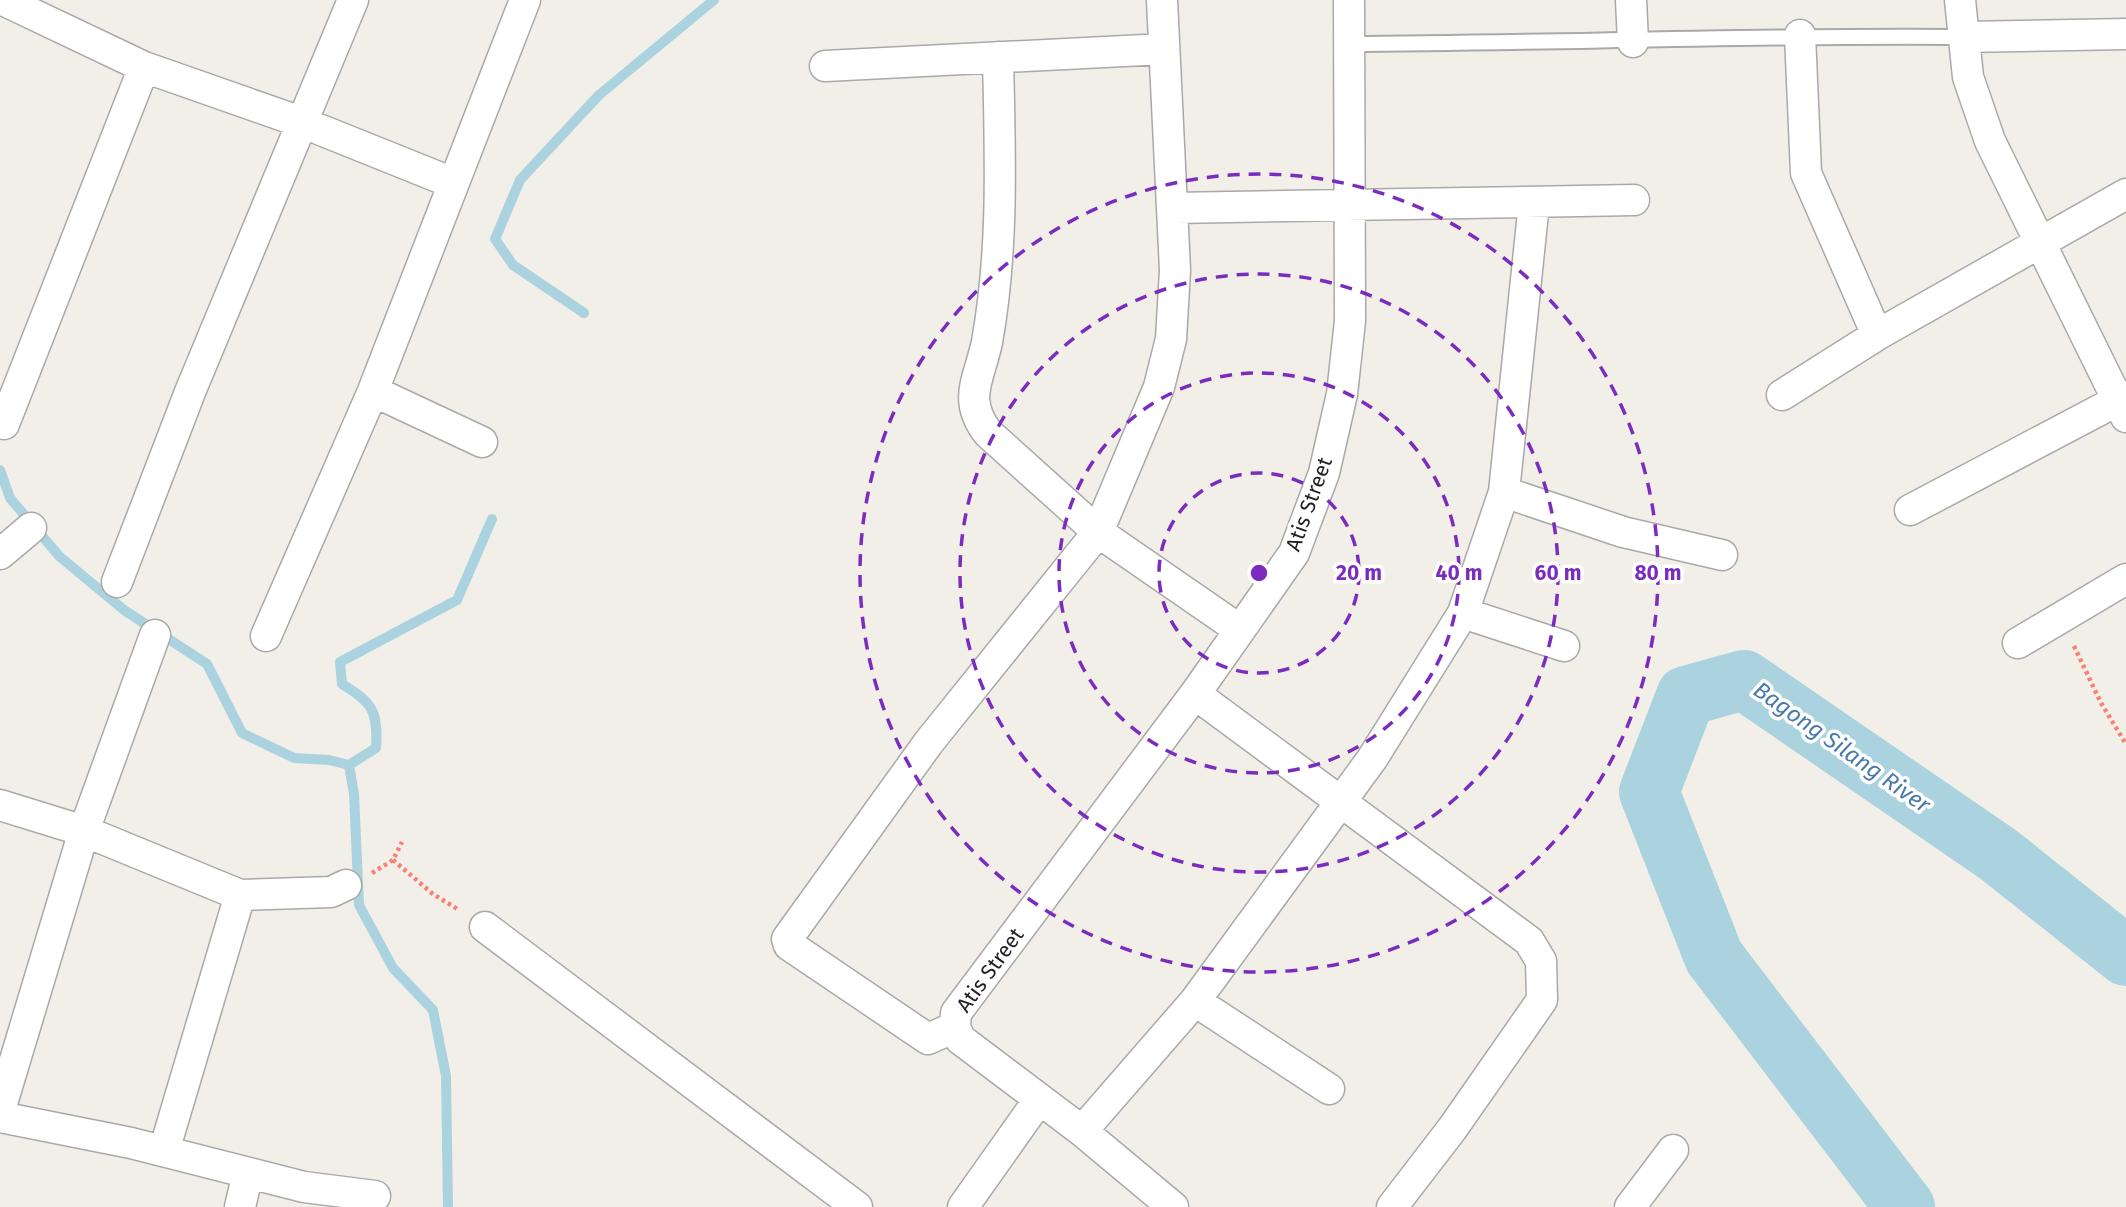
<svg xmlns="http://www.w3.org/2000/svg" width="2126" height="1207" font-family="'Fira Sans',sans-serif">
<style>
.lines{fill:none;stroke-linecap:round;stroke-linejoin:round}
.stream{stroke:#aad3df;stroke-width:10}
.river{stroke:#aad3df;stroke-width:60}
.lane-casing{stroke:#a9a9a9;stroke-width:18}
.street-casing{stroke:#a9a9a9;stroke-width:33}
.path{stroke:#fa8072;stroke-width:4.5;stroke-dasharray:3.5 3.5;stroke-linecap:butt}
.lane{stroke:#fff;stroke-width:14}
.street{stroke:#fff;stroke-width:30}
.ring{fill:none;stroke:#7b2cbf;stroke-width:3.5;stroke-dasharray:12 9}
.labels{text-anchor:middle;stroke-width:7;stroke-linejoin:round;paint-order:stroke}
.street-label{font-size:21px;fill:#222;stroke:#fff}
.water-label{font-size:23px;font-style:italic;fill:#4a7aab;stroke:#fff}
.centre{fill:#7b2cbf;stroke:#fff;stroke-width:3.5}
.ring-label{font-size:21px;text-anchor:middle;font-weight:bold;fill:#7b2cbf;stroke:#fff;stroke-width:7;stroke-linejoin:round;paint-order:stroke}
</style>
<rect width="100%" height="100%" fill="#f2efe9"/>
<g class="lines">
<path class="stream" d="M584 313 513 265 495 239 520 180 599 95 714 0
M0 470 10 498 59 556 124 610 207 664 242 733 294 758 329 760 349 765 376 748C378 711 373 703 342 684L340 662 457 600 492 519
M349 765 354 794 359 905 393 968 433 1010 446 1076 448 1207"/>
<path class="river" d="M1905 1207 1714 957 1649 792 1686 696 1744 680 1999 855 2126 956"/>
<g class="lane-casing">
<path id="lane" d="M1349 44C1553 43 1758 35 1963 37"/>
</g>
<g class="street-casing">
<path id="street" d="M3 0 144 67 301 122 453 183
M1631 0 1633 42
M1960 0 1968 77 1990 141 2126 417
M1800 35 1806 173 1877 335
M1963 37 2126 34
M998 57C1000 153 1004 247 987 342 979 380 962 399 988 433L1098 532 1240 630
M825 66 1164 49
M1174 208 1634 200
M373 391 482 442
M1782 395 1877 335 2126 194
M4 424 144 67
M1504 492 1623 532 1722 555
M1910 510 2126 396
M0 554 31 528
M117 582 190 392 353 0
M1463 613 1564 646
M266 636 373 391 525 0
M2018 643 2126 579
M1195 694 1529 941 1541 961 1542 1000 1452 1129 1392 1207
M0 805 84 831 240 895 331 892 346 885
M485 927 857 1207
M1195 1001 1329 1089
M955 1027 928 1039 789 945 787 939 929 742 1098 532 1159 387 1171 339 1175 270 1162 0
M0 1110 84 831 155 635
M0 1117 131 1143 304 1187 375 1196
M1082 1131 1195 1001 1372 759 1463 613 1504 492 1534 203
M164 1151 240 895
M240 1207 248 1173
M963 1207 1038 1101
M1173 1207 1082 1131 960 1039 955 1027 956 1013 1195 694 1294 553 1324 473 1342 394 1350 321 1349 0
M1630 1207 1673 1150"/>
</g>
<path class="path" d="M2074 646 2101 703 2126 744
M393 860 433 894 459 910
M372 873 393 860 402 842"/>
<use href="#lane" class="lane"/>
<use href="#street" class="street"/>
</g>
<g class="ring">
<circle cx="1259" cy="573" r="100"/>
<circle cx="1259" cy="573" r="200"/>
<circle cx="1259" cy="573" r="299"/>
<circle cx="1259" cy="573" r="399"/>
</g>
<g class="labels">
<g class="street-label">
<text transform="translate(1309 504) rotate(-70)" y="7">Atis Street</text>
<text transform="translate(990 970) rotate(-54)" y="7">Atis Street</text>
</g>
<g class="water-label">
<text transform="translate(1842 747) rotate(35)" y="8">Bagong Silang River</text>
</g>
</g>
<circle cx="1259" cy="573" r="10" class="centre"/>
<g class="ring-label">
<text x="1359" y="580">20 m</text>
<text x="1459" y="580">40 m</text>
<text x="1558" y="580">60 m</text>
<text x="1658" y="580">80 m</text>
</g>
</svg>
